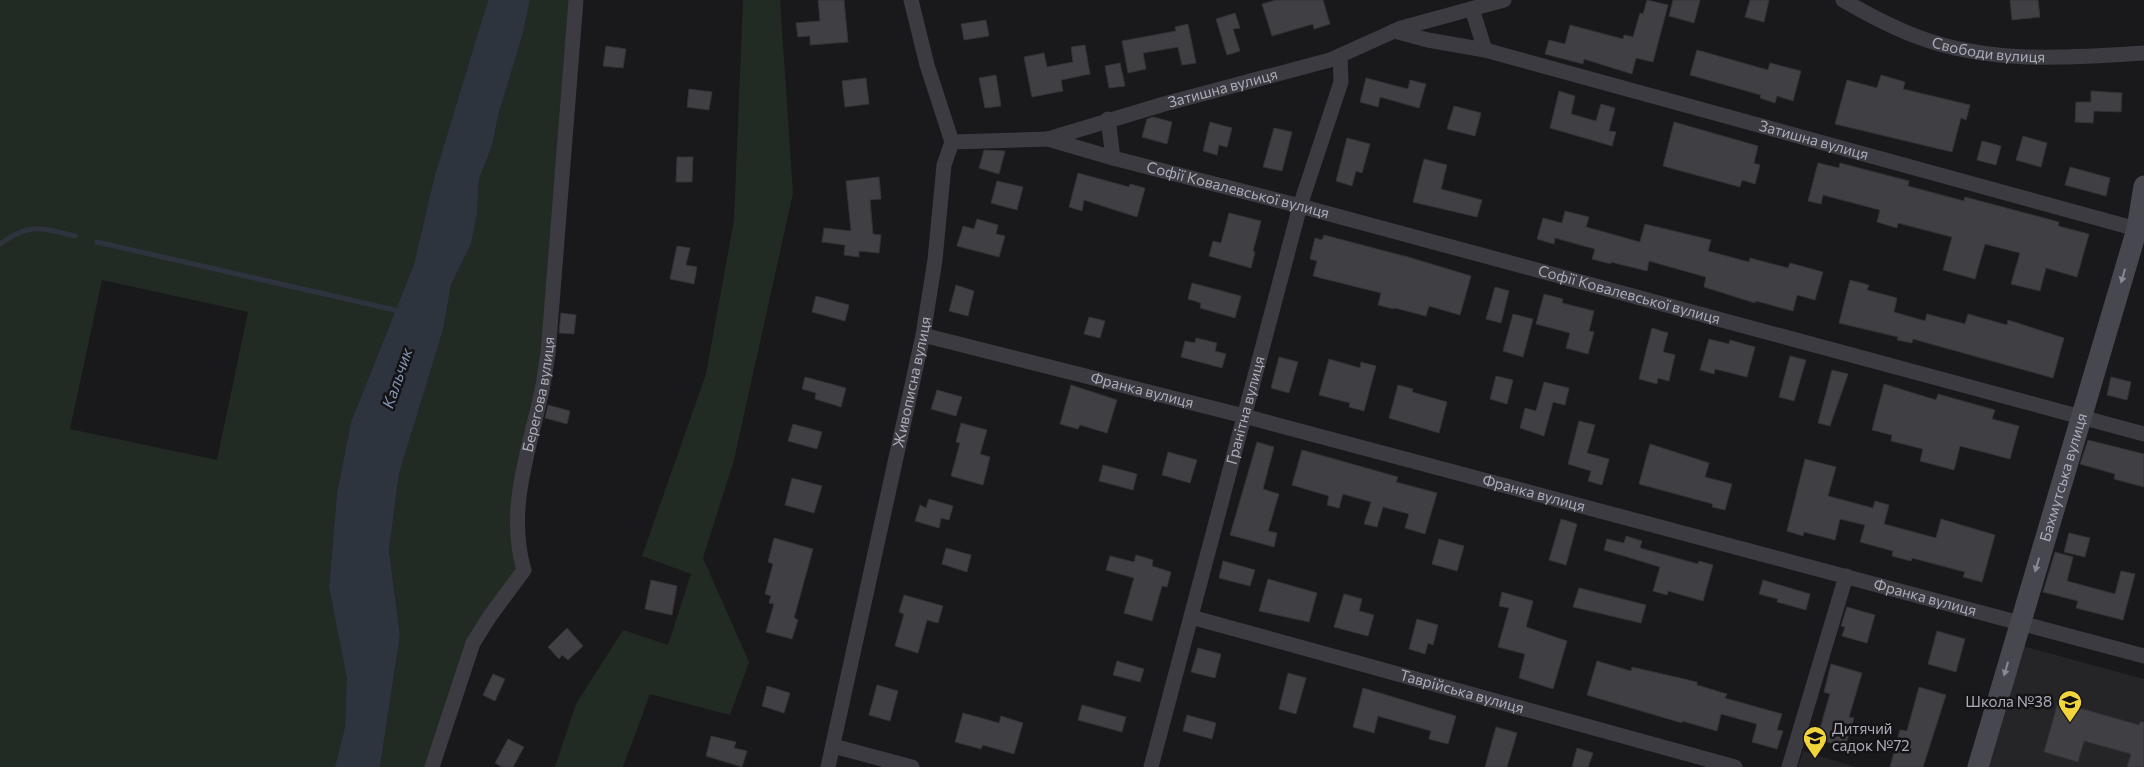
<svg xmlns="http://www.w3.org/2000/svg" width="2144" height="767" font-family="Commissioner,sans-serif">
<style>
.built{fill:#252427}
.green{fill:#222a24;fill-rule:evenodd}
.water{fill:#2e343e}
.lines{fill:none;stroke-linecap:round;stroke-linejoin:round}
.stream{stroke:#2e343e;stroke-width:5}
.building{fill:#404044;stroke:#333236}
.street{stroke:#3b3b41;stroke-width:15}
.secondary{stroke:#47484f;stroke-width:21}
.oneway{fill:#888995}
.labels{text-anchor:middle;stroke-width:5;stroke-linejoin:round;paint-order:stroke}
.street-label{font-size:15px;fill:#abacba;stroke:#141315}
.poi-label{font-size:15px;fill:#abacba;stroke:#141315;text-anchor:end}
.water-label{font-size:16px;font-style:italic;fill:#8294b4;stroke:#141315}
</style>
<rect width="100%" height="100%" fill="#19181a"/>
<path class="built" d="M2019 645 2144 679V767H1983Z
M1803 751 1856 767H1798Z"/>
<path class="green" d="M0 0H488L434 178 414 264 351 422 337 493 329 587 348 677 345 727 335 767H0ZM102 280 248 312 217 460 70 429Z
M530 0H576L548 354 518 489 524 570 490 616 432 767H380L400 635 389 551 399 474 443 330 451 285 471 244 477 214 479 179 492 146 498 116 523 33Z
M743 0H780L793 193 734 460 703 558 749 662 730 715 650 694 623 767H555L576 704 623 630 668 645 691 574 642 556 706 374 734 220Z"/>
<path class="water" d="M488 0H530L523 33 498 116 492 146 479 179 477 214 471 244 451 285 443 330 399 474 389 551 400 635 380 767H335L345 727 347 677 329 587 337 493 351 422 414 264 434 178Z"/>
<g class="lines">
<path class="stream" d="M97 242 399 311
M0 244C31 222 40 228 75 236"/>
</g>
<path class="building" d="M818 0H844L848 42 810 45V36L798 37 796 23 820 21Z
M1276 0H1323L1330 24 1314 29 1313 24 1272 36 1262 4Z
M1647 0 1668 5 1653 62 1636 58 1632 74 1584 59 1583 64 1545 54 1549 40 1565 44 1570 25 1623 39 1624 35 1633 37 1640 13 1643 14Z
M1673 0H1700L1694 23 1669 16Z
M1750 0H1769L1764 22 1745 17Z
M2010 0H2038L2040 17 2012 20Z
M1235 13 1240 28 1233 29 1240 51 1227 55 1216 19Z
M986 20 989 36 964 40 961 24Z
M1188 24 1196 63 1182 65 1178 47 1143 53 1146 69 1128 73 1122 41 1176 31 1175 27Z
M1085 45 1090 74 1061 80 1063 91 1032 97 1024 57 1044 53 1047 67 1073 62 1071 47Z
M606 46 626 49 623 68 603 66Z
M1697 50 1768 70 1770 63 1801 71 1793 101 1777 96 1775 103 1760 98 1761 95 1690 75Z
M1120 63 1125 86 1109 88 1105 66Z
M996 75 1001 106 985 108 979 78Z
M1881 75 1905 82 1903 89 1970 105 1966 120 1961 118 1952 152 1835 124 1847 80 1877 88Z
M866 78 869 104 845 107 842 81Z
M1366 78 1408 89 1410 80 1426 84 1419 108 1380 97 1378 107 1360 102Z
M689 89 712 92 709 110 687 107Z
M1559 91 1575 96 1571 114 1596 121 1601 104 1615 108 1609 131 1616 132 1612 146 1550 128Z
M2091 91 2122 93 2121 112 2094 111 2093 123 2075 122 2076 102H2091Z
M1454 106 1481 113 1475 136 1447 129Z
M1153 117 1172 122 1167 144 1142 137 1147 119Z
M1210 122 1232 128 1227 147 1219 145 1217 155 1203 151Z
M1674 122 1758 146 1754 163 1760 165 1755 184 1742 180 1740 187 1663 166Z
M1274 128 1292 132 1282 171 1263 167Z
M2023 136 2047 143 2041 167 2016 160Z
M1347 138 1370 144 1362 173 1356 171 1352 186 1336 181Z
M1982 141 2001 146 1996 165 1977 160Z
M984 150 1005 151 999 174 979 168Z
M677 157H693L692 182H676Z
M1424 159 1447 165 1441 189 1482 200 1477 217 1413 202Z
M1818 163 1839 168 1840 163 1909 181 1908 186 1964 201 1965 197 2059 222 2058 226 2089 234 2077 277 2046 268 2040 291 2011 284 2020 253 1985 244 1975 279 1943 270 1952 237 1898 223 1897 228 1877 222 1880 210 1823 195 1821 204 1808 201Z
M2070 167 2110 178 2106 196 2065 185Z
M1078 173 1129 187 1130 184 1145 188 1137 217 1084 200 1082 211 1069 207Z
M879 177 881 199 870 200 873 234 881 235 879 253 859 251V257L844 255 845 245 822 242 824 228 851 231 846 181Z
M997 181 1023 187 1017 210 991 203Z
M1565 211 1589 217 1586 227 1640 242 1645 224 1711 240 1708 251 1749 262 1750 258 1788 268 1790 263 1823 272 1815 300 1797 295 1793 311 1756 301 1755 303 1704 287 1706 277 1649 261 1647 271 1611 262V264L1592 259 1595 249 1555 238 1554 244 1537 239 1543 218 1562 223Z
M1229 213 1261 221 1253 251 1255 252 1251 268 1209 256 1213 241 1221 243Z
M977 219 998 225 996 234 1005 236 999 257 957 246 963 226 974 229Z
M1324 235 1408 257 1471 276 1460 315 1429 306 1426 316 1395 308 1394 309 1378 305 1381 293 1313 276 1317 261 1310 259 1315 238 1322 240Z
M677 246 690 248 686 265 697 267 694 284 670 279Z
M1850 280 1869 285 1867 290 1897 298 1894 312 1925 321 1927 314 1965 324 1968 314 2007 325 2008 320 2064 338 2053 378 1913 339 1912 343 1897 340 1898 337 1839 323Z
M1192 283 1241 296 1235 318 1200 308 1201 303 1188 299Z
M956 285 974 291 968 316 949 311Z
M1495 287 1509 291 1501 323 1486 319Z
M1544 294 1563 299 1562 303 1594 311 1589 331 1594 332 1588 354 1566 348 1570 333 1536 324Z
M816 296 849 305 845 321 812 312Z
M561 313 576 315 574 334 559 333Z
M1513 314 1533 319 1523 357 1503 351Z
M1089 317 1105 321 1100 338 1084 334Z
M1652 328 1668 333 1663 352 1675 355 1669 381 1658 378 1657 384 1639 379Z
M1196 338 1217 343 1215 351 1226 354 1222 368 1181 357 1185 341 1195 343Z
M1709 339 1729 344 1730 340 1755 347 1747 377 1715 369 1714 374 1700 370Z
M1790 356 1806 360 1794 401 1779 397Z
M1279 357 1298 362 1289 393 1271 388Z
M1329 359 1360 368 1361 362 1376 366 1364 411 1349 407 1350 403 1319 395Z
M1832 370 1848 374 1830 426 1818 423Z
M1496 376 1513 380 1507 404 1490 399Z
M805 377 846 388 841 407 815 399 816 393 802 389Z
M2111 377 2131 382 2127 400 2107 395Z
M1544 382 1569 388 1565 405 1553 402 1544 436 1520 428 1525 408 1536 411Z
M1884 384 1936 400 1938 394 1995 410 1992 419 2019 426 2010 459 1960 446 1954 470 1920 461 1923 449 1891 441 1892 435 1872 430Z
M1071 385 1117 400 1107 433 1080 425 1078 429 1060 424Z
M1398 385 1413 389 1412 392 1447 402 1439 433 1389 418Z
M937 390 962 397 956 416 931 409Z
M548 405 570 411 567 424 545 418Z
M1579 421 1595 425 1587 453 1609 459 1602 485 1588 481 1591 471 1568 464Z
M961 423 987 430 980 454 990 457 983 485 951 476 960 443 956 442Z
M793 424 822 432 817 449 788 441Z
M2088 440 2144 454V487L2114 479 2115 474 2080 464Z
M1257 442 1274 447 1263 489 1279 494 1268 531 1277 533 1274 547 1230 535Z
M1650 444 1709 463 1705 477 1732 484 1725 510 1712 507 1713 504 1639 484Z
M1302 450 1398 477 1396 482 1437 493 1425 534 1405 528 1409 514 1383 507 1377 527 1364 524 1371 502 1343 494 1339 508 1327 505 1329 496 1292 485Z
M1168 452 1197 460 1190 483 1162 475Z
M1805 459 1836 467 1828 496 1873 508 1875 501 1889 505 1884 524 1936 538 1941 519 1995 535 1982 582 1963 577 1965 572 1912 558 1911 561 1892 556 1893 551 1860 542 1865 525 1840 519 1835 540 1804 532 1803 536 1787 531Z
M1103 465 1137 474 1133 490 1099 481Z
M792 478 822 486 814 513 785 505Z
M929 499 953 506 949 520 941 518 939 528 915 521 920 505 926 508Z
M1561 519 1577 524 1566 565 1549 560Z
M2069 533 2090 538 2085 557 2064 552Z
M1626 536 1642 541 1640 548 1698 564 1699 561 1713 565 1703 601 1668 591 1667 595 1653 591 1660 567 1604 550 1607 539 1624 543Z
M774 538 813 549 794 618 798 620 792 639 766 632 774 604 769 603 771 596 765 594 773 564 768 562Z
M1439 539 1464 546 1457 571 1432 564Z
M946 548 971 555 967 572 942 564Z
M2055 552 2073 557 2067 581 2115 594 2121 571 2135 574 2123 620 2076 608 2078 601 2043 592Z
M1136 555 1153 560 1152 566 1171 572 1167 587 1162 586 1152 621 1124 613 1134 578 1106 570 1110 556 1134 562Z
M1223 561 1255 570 1250 586 1219 578Z
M1268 579 1317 593 1309 622 1259 611Z
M651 580 677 586 672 615 645 609Z
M1763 580 1810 594 1806 610 1777 602 1778 599 1759 594Z
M1579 588 1646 605 1641 623 1573 607Z
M1502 592 1533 601 1526 627 1567 641 1553 689 1519 678 1525 654 1498 647 1509 608 1499 606Z
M1344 594 1362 599 1359 611 1374 615 1368 636 1334 627Z
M904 595 943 606 938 623 927 620 918 653 895 646 904 614 899 612Z
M1847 607 1875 615 1867 643 1842 636 1845 627 1841 626Z
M1417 619 1438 625 1433 645 1428 643 1425 654 1409 649Z
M567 628 583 646 568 660 562 655 559 659 548 647Z
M1937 631 1965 639 1956 672 1928 664Z
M1198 648 1221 654 1215 678 1191 672Z
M1117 661 1144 669 1140 682 1113 675Z
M1597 661 1631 671 1632 667 1697 682V685L1727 694 1725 698 1782 714 1777 730 1783 731 1777 749 1752 742 1757 724 1721 714 1717 731 1682 721V723L1587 695Z
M1831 664 1862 673 1849 717 1854 718 1845 747 1817 739 1830 694 1824 692Z
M1288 673 1306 678 1296 714 1279 709Z
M493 674 505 679 495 701 483 695Z
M877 685 898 691 890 721 869 715Z
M767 686 790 693 784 713 762 706Z
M1919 687 1946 695 1923 767H1890L1900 730 1907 731Z
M1363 688 1456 716 1448 744 1429 739 1431 731 1378 716 1374 733 1353 727Z
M2058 702 2139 725 2140 722H2144V767H2127L2131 754 2084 741 2078 762 2044 752Z
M1082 705 1126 717 1122 732 1078 720Z
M963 713 999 723 1001 716 1023 723 1014 754 983 745 981 749 955 742Z
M1187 715 1216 723 1212 739 1183 731Z
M1496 727 1517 733 1507 767H1485Z
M711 736 736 742 734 748 747 751 742 767 706 756Z
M508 739 524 747 513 767H502L495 763Z
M1577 748 1593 753 1588 767H1572Z"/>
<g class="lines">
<g class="street">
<path id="s1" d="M1843 0C1867 14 1891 27 1918 37 1989 64 2069 58 2144 53"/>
<path d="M1394 31 1428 40 1485 50 1472 9"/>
<path id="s2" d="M1485 50 2144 231"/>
<path id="s3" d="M1048 139 1164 104 1330 60 1401 28 1504 0"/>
<path d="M952 142 1048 139 1113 158 1108 119"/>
<path id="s4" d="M1113 158 1300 206 2144 434"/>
<path id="s5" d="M923 335 1244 416 2144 656"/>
<path id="s6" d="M1191 617 1735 767"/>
<path d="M833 746 912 767"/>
<path id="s7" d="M432 767 473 643 490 616 524 570C507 512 527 457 540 399 544 384 545 369 548 354L576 0"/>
<path id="s8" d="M828 767 923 335 935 260 944 165 952 142 927 65 911 0"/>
<path id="s9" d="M1151 767 1300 206 1341 82 1340 56"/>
<path d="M1789 767 1846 576"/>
</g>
<path class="secondary" id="s10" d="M1978 767 2137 229 2144 186"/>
</g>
<defs><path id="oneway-solid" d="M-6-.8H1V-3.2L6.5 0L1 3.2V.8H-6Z" transform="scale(1.25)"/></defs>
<g class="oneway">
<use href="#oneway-solid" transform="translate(2123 276) rotate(106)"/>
<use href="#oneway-solid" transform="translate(2037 565) rotate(107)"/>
<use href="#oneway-solid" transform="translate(2006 669) rotate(106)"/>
</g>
<defs>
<g id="school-pin" transform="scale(1.25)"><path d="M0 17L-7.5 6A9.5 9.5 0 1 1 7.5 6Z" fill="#f1d439" stroke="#141315"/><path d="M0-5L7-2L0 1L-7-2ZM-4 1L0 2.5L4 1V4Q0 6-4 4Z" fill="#111"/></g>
</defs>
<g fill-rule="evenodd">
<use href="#school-pin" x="2070" y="702"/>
<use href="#school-pin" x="1815" y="738"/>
</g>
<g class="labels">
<g class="street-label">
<text dy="5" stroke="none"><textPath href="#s1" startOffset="156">Свободи вулиця</textPath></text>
<text dy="5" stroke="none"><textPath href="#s3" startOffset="182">Затишна вулиця</textPath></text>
<text dy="5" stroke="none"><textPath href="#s2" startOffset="341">Затишна вулиця</textPath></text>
<text dy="5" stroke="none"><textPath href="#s4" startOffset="129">Софії Ковалевської вулиця</textPath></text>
<text dy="5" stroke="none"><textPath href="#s4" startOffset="534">Софії Ковалевської вулиця</textPath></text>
<text dy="5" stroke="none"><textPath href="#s8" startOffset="394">Живописна вулиця</textPath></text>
<text dy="5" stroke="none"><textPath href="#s5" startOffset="226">Франка вулиця</textPath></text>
<text dy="5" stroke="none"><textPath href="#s7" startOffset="398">Берегова вулиця</textPath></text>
<text dy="5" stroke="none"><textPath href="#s9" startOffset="369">Гранітна вулиця</textPath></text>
<text dy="5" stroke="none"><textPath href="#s10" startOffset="302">Бахмутська вулиця</textPath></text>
<text dy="5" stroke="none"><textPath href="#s5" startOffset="631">Франка вулиця</textPath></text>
<text dy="5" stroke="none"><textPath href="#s5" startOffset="1036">Франка вулиця</textPath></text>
<text dy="5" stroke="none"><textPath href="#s6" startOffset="281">Таврійська вулиця</textPath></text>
</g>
<g class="poi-label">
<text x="2052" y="707">Школа №38</text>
<text x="1832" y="734" text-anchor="start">Дитячий<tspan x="1832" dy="17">садок №72</tspan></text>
</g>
<g class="water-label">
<text transform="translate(397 378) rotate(-71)" y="6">Кальчик</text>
</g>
</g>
</svg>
